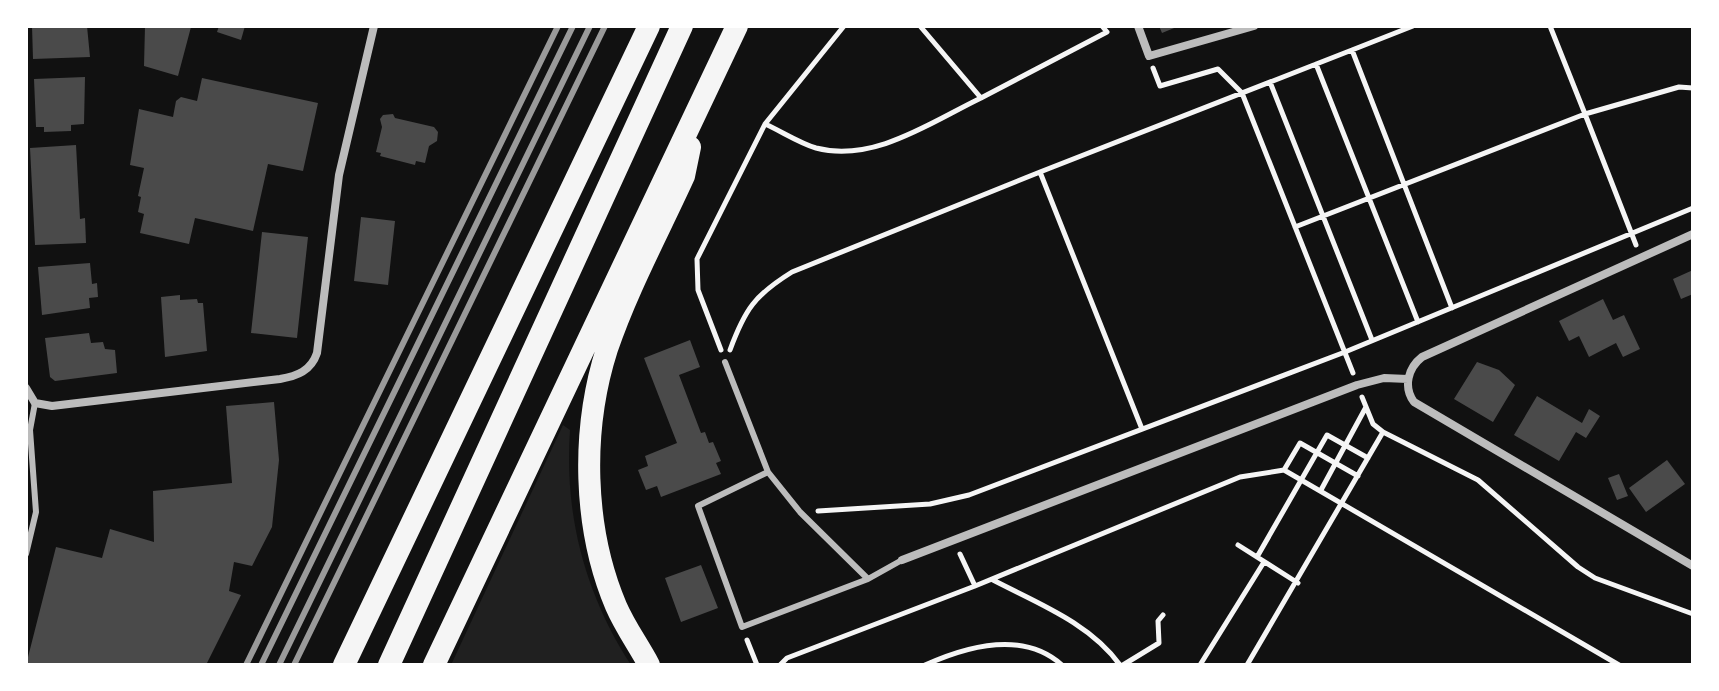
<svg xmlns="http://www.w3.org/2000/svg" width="1719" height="691" font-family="'Asap Condensed',sans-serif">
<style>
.green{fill:#202020}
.building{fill:#4a4a4a}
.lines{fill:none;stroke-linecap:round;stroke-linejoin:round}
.path{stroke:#f5f5f5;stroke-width:5}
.service{stroke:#bcbcbc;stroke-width:6}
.minor{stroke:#bcbcbc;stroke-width:8}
.trunk{stroke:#f5f5f5;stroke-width:22}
.rail{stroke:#9a9a9a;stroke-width:6}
</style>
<rect width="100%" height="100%" fill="#111"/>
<path class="green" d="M563 425 570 430C564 515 585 594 631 665H451Z"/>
<path class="building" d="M32 26H87L90 57 33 59Z
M145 26 191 27 178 76 144 66Z
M219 26H245L241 40 217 32Z
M1159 26H1179L1162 33Z
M85 77 84 124 71 125V131L44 132V127H36L34 79Z
M202 78 318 103 303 171 268 164 253 231 195 218 189 244 140 233 144 214 138 212 141 197 138 196 144 168 130 165 139 109 173 117 176 101 181 97 197 101Z
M393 114 395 118 434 127 438 132 437 141 429 146 425 163 416 161 415 165 380 156 381 153 376 152 382 127 380 119 383 115Z
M76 145 80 219 85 218 86 243 35 245 30 148Z
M361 217 395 221 388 285 354 281Z
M262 232 308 237 297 338 251 333Z
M90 263 92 284 97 283 98 297 89 298 90 308 42 315 38 267Z
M1693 270V294L1681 299 1673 279Z
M180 295V300L197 299 198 303H203L207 351 165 357 161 297Z
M1603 299 1613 320 1624 315 1640 349 1623 357 1616 343 1589 357 1579 336 1569 341 1559 321Z
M89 333 91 343 103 342 105 349 115 350 117 373 55 381 50 377 45 338Z
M690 340 700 367 679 375 701 433 705 432 709 443 713 442 721 461 716 463 721 474 661 497 657 486 646 490 638 470 648 466 645 456 677 443 644 358Z
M1477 362 1499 370 1515 385 1493 422 1454 399Z
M1537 396 1582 423 1589 409 1600 416 1586 438 1576 432 1559 461 1514 435Z
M274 402 279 460 272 527 252 566 234 562 229 591 241 595 206 665H26L56 547 102 558 110 529 154 542 153 491 232 483 226 406Z
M1667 460 1685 484 1646 512 1629 488Z
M1619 474 1628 496 1617 500 1608 478Z
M701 565 718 608 681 622 665 578Z"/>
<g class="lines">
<path class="path" d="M1550 26 1585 114 1679 87 1693 88
M1352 50 1413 26
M1316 64 1418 322
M1153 68 1160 86 1218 69 1242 93 1353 373
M1270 82 1372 340
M981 98 1107 32 1102 26
M765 124C781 131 799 143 816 148 874 163 931 122 981 98L920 26
M1040 172 1352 50 1452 308
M1295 227 1585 114 1636 245
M721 350 698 290 697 259 765 124 844 26
M730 350C745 309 755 295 792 272L1040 172 1142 429
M1362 397 1373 424 1383 432 1478 480 1578 567 1595 578 1693 614
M1284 470 1300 443 1358 476
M1321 490 1366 407
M818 511 930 504 969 495 1345 352 1693 208
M1238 545 1298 583
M960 554 975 586
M1257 557 1327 435 1368 458
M993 580C1037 603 1090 623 1120 665
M747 640 757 665
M780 665 787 658 975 586 1240 477 1284 470 1619 665
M925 665C967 646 1023 630 1062 665
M1123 665 1159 643 1158 621 1163 615
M1200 665 1264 562
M1247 665 1383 432"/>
<path class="service" d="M725 362 768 472 800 512 868 579
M768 472 698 506 742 627 868 579 902 560
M26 554 36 512 30 430 35 403"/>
<path class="minor" d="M1138 26 1149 56 1254 26
M1693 234 1422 357C1408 368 1403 387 1414 402L1693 566
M26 388 35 403 52 406 280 379C297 376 311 371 317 353L339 175 374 26
M902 560 1357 385 1384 378 1408 379"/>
<path class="trunk" d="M344 665 649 26
M389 665 682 26
M434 665 737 26
M649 665C639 646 625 627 616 606 583 528 581 430 607 349 627 290 658 233 684 176L690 147"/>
<path class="rail" d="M246 665 558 26
M261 665 573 26
M279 665 590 26
M294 665 605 26"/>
</g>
<rect width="1719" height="691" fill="none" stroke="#ffffff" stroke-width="56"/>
</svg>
